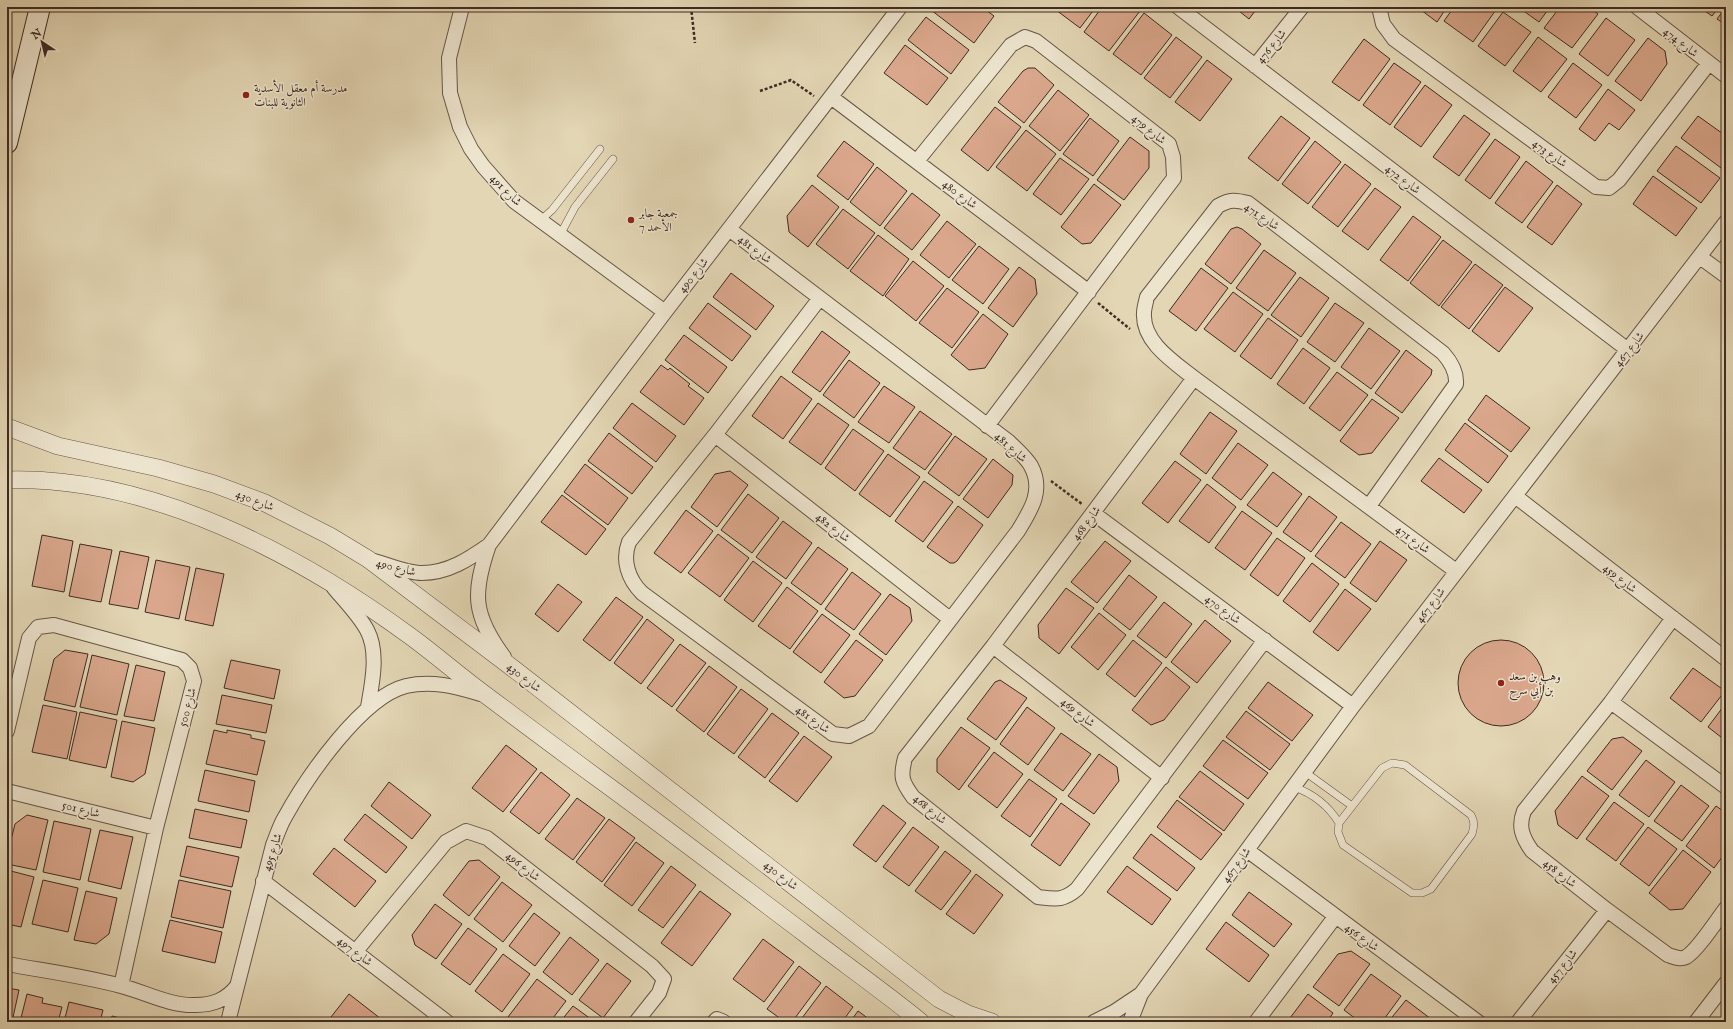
<svg xmlns="http://www.w3.org/2000/svg" width="1733" height="1029" font-family="'IM FELL English',Amiri,serif">
<style>
.building{fill:#daa78c;stroke:#3e2b23}
.lines{fill:none;stroke-linecap:round;stroke-linejoin:round}
.service-casing{stroke:#675647;stroke-width:8}
.minor-casing{stroke:#675647;stroke-width:16}
.tertiary-casing{stroke:#675647;stroke-width:18}
.secondary-casing{stroke:#3e2b23;stroke-width:22}
.path{stroke:#3e2b23;stroke-width:2.5;stroke-dasharray:3 2;stroke-linecap:butt}
.service{stroke:#ede4ce;stroke-width:7}
.minor{stroke:#ede4ce;stroke-width:14}
.tertiary{stroke:#ede4ce;stroke-width:17}
.secondary{stroke:#ede4ce;stroke-width:20}
.poi-dot{fill:#8f2418;stroke:#ede4ce;stroke-width:1.5}
.labels{text-anchor:middle;stroke-width:3;stroke-linejoin:round;paint-order:stroke}
.street-label{font-size:12px;fill:#3e2b23;stroke:#ede4ce}
.poi-label{font-size:12px;fill:#3e2b23;stroke:#ede4ce;text-anchor:start}
</style>
<rect width="100%" height="100%" fill="#e3d6b4"/>
<filter id="stains"><feTurbulence type="fractalNoise" baseFrequency=".005" numOctaves="4"/><feColorMatrix values="0 0 0 0 .2 0 0 0 0 .09 0 0 0 0 .02 0 0 0 .5 -.17"/></filter>
<radialGradient id="worn" r=".72"><stop offset=".6" stop-color="#630" stop-opacity="0"/><stop offset="1" stop-color="#630" stop-opacity=".3"/></radialGradient>
<path class="building" d="M934 7H982L994 16 974 43 931 10Z
M1052 7H1096L1080 28Z
M1102 7H1135L1140 11 1109 51 1084 32Z
M1234 7H1258L1249 19Z
M1417 7H1447L1437 22Z
M1454 7H1498L1473 42 1444 21Z
M1518 7H1550L1539 22Z
M1560 7H1589L1598 14 1572 48 1544 28Z
M1699 7H1719L1712 16Z
M1726 7V25L1717 19Z
M1503 12 1531 32 1505 66 1478 46Z
M1144 13 1172 35 1141 75 1113 54Z
M926 17 969 50 951 74 908 40Z
M1606 18 1635 40 1608 76 1579 54Z
M1176 37 1202 57 1170 98 1144 78Z
M1538 37 1567 59 1541 92 1513 71Z
M1648 38 1665 51 1667 64 1641 101 1615 81Z
M1364 39 1390 59 1359 101 1332 82Z
M905 45 948 78 927 105 884 73Z
M1207 60 1232 79 1200 121 1175 102Z
M1394 63 1421 82 1390 125 1363 105Z
M1573 63 1602 85 1576 118 1548 97Z
M1028 68H1035L1054 85 1024 123 998 102 1023 71Z
M1425 85 1452 105 1421 147 1394 127Z
M1608 89 1635 110 1619 130 1609 123 1595 141 1579 129Z
M1058 90 1089 115 1060 151 1029 126Z
M995 107 1021 127 988 171 961 150Z
M1464 115 1490 134 1459 176 1433 157Z
M1281 116 1310 138 1278 181 1248 158Z
M1698 116 1726 136 1725 171 1681 138Z
M1090 118 1119 141 1093 176 1063 154Z
M1026 130 1056 154 1027 191 996 167Z
M1130 137 1149 151V168L1124 200 1097 180Z
M1495 139 1520 157 1490 199 1465 180Z
M844 141 874 164 848 200 817 176Z
M1315 141 1341 162 1308 204 1282 184Z
M1676 146 1720 178 1701 203 1657 171Z
M1060 158 1089 179 1061 215 1033 194Z
M1526 161 1553 182 1522 223 1495 203Z
M1345 164 1371 184 1338 227 1312 207Z
M877 167 907 191 880 226 850 202Z
M1653 176 1697 208 1676 236 1633 204Z
M1094 184 1121 205 1091 243 1082 244 1061 227Z
M812 185 839 207 808 247 789 232 787 216Z
M1557 185 1582 204 1552 245 1527 227Z
M1375 188 1401 207 1368 250 1342 231Z
M912 193 940 215 912 250 884 228Z
M843 209 875 233 848 269 816 244Z
M1413 216 1441 237 1408 281 1380 260Z
M947 221 976 244 949 278 920 255Z
M1237 227 1242 229 1261 244 1231 284 1205 264 1231 229Z
M878 235 909 259 883 296 850 271Z
M1443 240 1472 262 1439 306 1410 283Z
M979 246 1009 269 983 304 952 280Z
M1264 250 1296 273 1268 311 1236 288Z
M913 261 944 286 916 321 885 296Z
M1475 264 1503 285 1469 329 1441 307Z
M1019 267 1035 279 1037 294 1013 327 988 308Z
M1201 268 1228 288 1196 331 1169 311Z
M731 273 774 306 756 330 713 297Z
M1300 277 1329 298 1301 337 1271 315Z
M1505 287 1533 308 1499 352 1472 331Z
M947 288 979 312 952 348 919 323Z
M1233 292 1263 314 1235 352 1204 329Z
M708 303 751 336 732 361 689 328Z
M1335 303 1364 323 1335 362 1307 342Z
M983 314 1008 334 985 368 969 370 951 355Z
M1268 318 1298 340 1271 379 1240 356Z
M1369 328 1400 351 1371 389 1341 367Z
M822 331 850 352 820 392 792 372Z
M684 335 727 367 708 393 665 360Z
M1303 348 1330 368 1304 404 1277 384Z
M1406 350 1432 370 1431 375 1402 413 1375 393Z
M849 360 880 383 854 418 823 395Z
M661 365 668 370 670 368 690 384 688 386 704 398 684 425 640 392Z
M1337 372 1368 395 1340 431 1309 408Z
M781 376 812 399 783 439 752 416Z
M884 386 915 407 889 443 858 422Z
M1486 395 1530 428 1511 452 1468 420Z
M1372 399 1399 418 1372 453 1359 455 1340 441Z
M632 403 676 436 656 462 613 428Z
M818 403 849 425 821 465 789 442Z
M920 411 952 434 925 470 893 448Z
M1210 412 1237 431 1206 474 1180 454Z
M1465 423 1508 456 1488 483 1445 450Z
M853 429 884 451 855 491 825 468Z
M609 433 653 467 632 494 588 461Z
M955 436 987 459 959 496 928 473Z
M1238 443 1268 465 1241 500 1212 478Z
M888 454 920 477 890 517 859 494Z
M1439 458 1482 490 1464 513 1421 481Z
M993 459 1013 475 1012 485 988 518 963 499Z
M1175 461 1201 480 1168 523 1142 503Z
M585 464 628 498 608 525 564 492Z
M730 471 748 485 717 527 691 507 715 474Z
M1273 472 1302 494 1277 527 1247 505Z
M924 481 953 502 923 542 895 521Z
M1207 484 1236 507 1209 543 1179 521Z
M748 494 779 518 752 553 721 530Z
M562 495 606 529 586 555 541 522Z
M1309 496 1337 517 1311 552 1283 532Z
M958 506 983 525 957 561 954 563H950L927 547Z
M686 510 713 531 681 573 654 553Z
M1242 511 1272 533 1245 570 1215 548Z
M783 521 812 543 786 579 756 557Z
M1341 522 1371 544 1345 578 1315 556Z
M718 534 749 558 720 597 688 573Z
M42 535 73 541 64 592 32 586Z
M1277 538 1305 558 1278 596 1250 575Z
M1105 541 1131 561 1097 603 1071 582Z
M1380 541 1407 560 1376 602 1350 583Z
M80 544 112 550 101 602 69 596Z
M818 547 848 569 821 605 791 583Z
M120 551 149 557 138 609 109 604Z
M156 560 190 567 179 619 145 612Z
M753 561 782 583 753 622 724 600Z
M1312 563 1339 584 1310 622 1283 601Z
M196 568 224 574 213 626 185 620Z
M852 572 881 594 854 630 825 609Z
M1129 575 1157 597 1130 630 1103 609Z
M558 584 582 602 558 632 535 614Z
M787 587 818 611 790 649 758 626Z
M1066 588 1094 608 1059 654 1039 638 1038 625Z
M1345 589 1371 609 1338 651 1313 632Z
M890 594 910 608 912 621 886 655 859 634Z
M616 597 643 617 610 661 583 640Z
M1164 602 1192 624 1166 658 1137 636Z
M1099 613 1126 635 1098 670 1071 647Z
M822 614 850 635 821 673 793 652Z
M647 619 674 640 641 684 614 663Z
M1205 620 1231 641 1197 683 1171 662Z
M856 640 883 660 855 696 844 698 824 682Z
M1133 640 1162 663 1135 697 1106 674Z
M1458 683a43 43 0 1 1 86 0a43 43 0 1 1-86 0Z
M680 644 706 663 672 707 647 688Z
M65 650 88 654 75 707 44 700 54 659Z
M92 655 129 664 117 715 80 707Z
M231 660 280 670 274 699 224 688Z
M136 665 165 672 154 721 124 716Z
M709 666 737 687 704 732 676 710Z
M1166 667 1190 687 1164 720 1151 725 1132 710Z
M1693 668 1725 691 1701 722 1670 698Z
M1000 680 1027 698 996 740 967 719 995 682Z
M1268 682 1313 715 1292 741 1248 708Z
M741 689 768 709 734 754 707 734Z
M222 695 272 705 266 733 216 724Z
M1726 703V741L1708 727Z
M43 705 77 712 67 759 32 752Z
M1027 707 1055 728 1028 765 1000 744Z
M1246 711 1290 744 1270 770 1226 737Z
M80 712 117 720 106 768 69 760Z
M772 713 799 733 765 778 738 757Z
M122 721 155 728 145 774 133 782 111 777Z
M961 727 990 748 959 790 937 772V759Z
M214 730 227 733V730L251 735V738L265 741 257 775 206 764Z
M1061 733 1091 754 1063 791 1034 770Z
M804 736 832 757 797 802 769 781Z
M1623 737 1642 751 1612 790 1587 771 1612 739Z
M1223 740 1268 773 1248 799 1203 766Z
M506 745 537 769 503 812 472 788Z
M994 752 1023 774 997 808 968 786Z
M1099 754 1117 767 1119 781 1094 814 1068 796Z
M1646 760 1675 782 1649 817 1619 795Z
M205 770 255 781 249 812 198 801Z
M1200 771 1244 804 1224 831 1179 797Z
M541 772 570 795 539 834 510 812Z
M1582 776 1609 796 1577 839 1558 825 1555 811Z
M1029 779 1057 799 1030 837 1001 816Z
M389 782 431 815 412 839 371 806Z
M1681 785 1709 806 1682 841 1654 821Z
M577 798 605 818 573 860 545 839Z
M1177 800 1222 834 1201 860 1157 827Z
M1614 802 1644 824 1616 861 1586 839Z
M1061 803 1090 824 1060 866 1031 845Z
M883 805 906 823 876 862 853 845Z
M1716 806 1726 813V852L1714 868 1686 846Z
M195 809 247 820 241 848 189 838Z
M365 814 407 847 386 873 344 840Z
M27 815 48 820 36 870 7 864V856L15 824Z
M609 819 635 838 602 882 576 862Z
M54 821 91 829 80 880 43 872Z
M913 827 939 847 909 886 883 867Z
M1648 827 1677 849 1649 886 1620 864Z
M100 830 133 837 121 889 88 881Z
M1151 834 1195 868 1177 891 1133 858Z
M636 842 664 863 632 906 604 885Z
M187 846 239 857 232 887 180 876Z
M334 848 376 881 355 907 313 874Z
M1683 850 1711 872 1683 909 1670 910 1649 893Z
M945 851 971 871 941 910 915 891Z
M479 860 500 877 469 916 443 895 469 861Z
M671 866 696 885 663 928 638 910Z
M1127 866 1171 899 1152 925 1107 892Z
M7 870 34 877 21 927 7 924Z
M976 874 1003 895 974 934 946 914Z
M43 880 78 888 68 932 32 924Z
M179 880 231 891 223 928 171 917Z
M502 882 532 905 503 942 474 919Z
M86 891 117 898 109 934 96 944 74 940Z
M700 891 731 914 692 966 661 943Z
M1249 892 1292 924 1274 947 1232 915Z
M435 904 462 924 436 959 415 945 412 935Z
M534 913 560 933 535 966 509 946Z
M170 920 222 932 215 963 162 951Z
M1226 922 1269 955 1249 982 1206 949Z
M468 928 497 949 470 985 441 964Z
M570 937 599 960 572 995 543 972Z
M763 939 794 962 764 1002 733 979Z
M1351 951 1370 964 1339 1006 1313 987 1338 954Z
M503 954 530 974 502 1012 475 991Z
M607 963 631 981 603 1018 579 1000Z
M799 966 821 983 792 1022H785L767 1009Z
M1371 974 1401 996 1382 1022H1360L1344 1010Z
M537 979 566 1001 550 1022H514L508 1017Z
M826 986 853 1007 842 1022H799Z
M7 988 19 990 12 1022H7Z
M27 994 43 998 42 1003 62 1007 58 1022H20Z
M349 994 385 1022H337L331 1017Z
M1308 994 1333 1013 1327 1022H1287Z
M1406 1000 1435 1022H1388Z
M69 1002 103 1010 100 1022H64Z
M573 1006 595 1022H560Z
M858 1011 873 1022H850Z
M112 1016 136 1022H110Z"/>
<g class="lines">
<g class="service-casing">
<path id="service" d="M541 220 552 210 600 149
M560 235 575 207 613 159
M1392 763 1405 765 1471 815C1475 822 1474 826 1472 834L1431 889 1422 893H1412L1343 845 1338 832 1339 823 1382 768Z
M1305 772 1352 806
M1294 787C1314 794 1328 805 1339 823"/>
</g>
<g class="minor-casing">
<path id="minor" d="M462 7 449 58 450 93 460 127 471 149 483 166 514 201 665 312
M1178 7 1628 350
M1379 7 1383 24 1394 39 1596 187 1609 188 1619 180 1709 63
M1637 7 1726 76
M1255 66 1302 7
M831 97 1089 292
M917 161 1011 45 1025 37 1036 41 1169 144 1173 157 1174 178 987 426
M729 229 1008 441C1015 448 1026 457 1031 466 1044 490 1031 510 1018 531L869 726 849 736 833 734 642 593C628 579 622 560 629 542L715 435 820 298
M1700 257 1726 276
M1194 378 993 646 905 758C900 777 902 782 913 797L1038 897C1056 899 1063 901 1077 889L1265 640
M715 435 950 619
M1515 496 1726 659
M1369 506 1456 384C1457 372 1451 362 1443 353L1248 203C1236 200 1230 199 1218 206L1147 297C1146 302 1144 308 1144 313 1142 342 1174 362 1194 378L1456 571
M1093 513 1353 706
M374 561C389 565 407 573 422 573 448 573 469 559 489 545
M334 588C345 601 359 615 367 630 379 652 372 684 368 707
M1673 618 1611 702 1524 811C1518 826 1522 837 1532 851L1607 910 1668 955C1674 957 1680 960 1686 957 1697 951 1717 920 1726 908
M993 646 1162 778
M504 657C473 615 472 594 489 545L665 312 900 7
M1611 702 1726 787
M7 731 29 638 38 627 54 625 182 660 190 668 194 681 156 828 121 986
M7 791 156 828
M1247 850 1478 1022
M263 881 447 1022
M356 951 446 842 466 831 487 838 652 966 664 979 659 993 636 1022
M7 964C45 971 84 976 121 986 145 992 170 1006 195 1005 213 1005 226 1000 237 986
M228 1022 273 845C277 835 280 825 285 817 307 777 362 697 406 686 433 680 456 687 481 694
M714 1022 717 1019 724 1022
M1094 1022 1114 1012 1141 994
M1130 1022 1141 994 1353 706 1726 222
M1256 1022 1335 917
M1518 1022 1607 910
M1696 1022 1726 983"/>
</g>
<g class="tertiary-casing">
<path id="tertiary" d="M7 427 58 446 158 468 214 484 265 503 330 536 368 559 510 666 939 999 968 1014 992 1022
M7 480C150 476 297 553 410 636 436 655 461 677 487 696 523 723 559 750 596 777 666 828 735 881 804 933 843 963 883 991 921 1022"/>
</g>
<g class="secondary-casing">
<path id="secondary" d="M7 143 40 7"/>
</g>
<path class="path" d="M691 7 695 43
M760 91 791 80 814 96
M1098 303 1130 329
M1051 481 1082 504"/>
<use href="#service" class="service"/>
<use href="#minor" class="minor"/>
<use href="#tertiary" class="tertiary"/>
<use href="#secondary" class="secondary"/>
</g>
<g class="poi-dot">
<circle cx="246" cy="95" r="4"/>
<circle cx="631" cy="220" r="4"/>
<circle cx="1501" cy="683" r="4"/>
</g>
<g class="labels">
<g class="street-label">
<text transform="translate(1681 42) rotate(38)" y="4">شارع 474</text>
<text transform="translate(1271 46) rotate(-51)" y="4">شارع 476</text>
<text transform="translate(1149 129) rotate(39)" y="4">شارع 479</text>
<text transform="translate(1550 153) rotate(36)" y="4">شارع 473</text>
<text transform="translate(1403 179) rotate(37)" y="4">شارع 472</text>
<text transform="translate(506 190) rotate(45)" y="4">شارع 491</text>
<text transform="translate(960 194) rotate(37)" y="4">شارع 480</text>
<text transform="translate(1262 216) rotate(34)" y="4">شارع 471</text>
<text transform="translate(755 249) rotate(37)" y="4">شارع 481</text>
<text transform="translate(693 275) rotate(-52)" y="4">شارع 490</text>
<text transform="translate(1629 349) rotate(-52)" y="4">شارع 467</text>
<text transform="translate(1011 447) rotate(42)" y="4">شارع 481</text>
<text transform="translate(255 500) rotate(21)" y="4">شارع 430</text>
<text transform="translate(1086 523) rotate(-53)" y="4">شارع 468</text>
<text transform="translate(833 527) rotate(38)" y="4">شارع 482</text>
<text transform="translate(1413 539) rotate(37)" y="4">شارع 471</text>
<text transform="translate(396 567) rotate(14)" y="4">شارع 490</text>
<text transform="translate(1620 578) rotate(38)" y="4">شارع 459</text>
<text transform="translate(1430 605) rotate(-53)" y="4">شارع 467</text>
<text transform="translate(1223 609) rotate(36)" y="4">شارع 470</text>
<text transform="translate(524 677) rotate(38)" y="4">شارع 430</text>
<text transform="translate(187 707) rotate(-75)" y="4">شارع 500</text>
<text transform="translate(1078 712) rotate(38)" y="4">شارع 469</text>
<text transform="translate(813 719) rotate(36)" y="4">شارع 481</text>
<text transform="translate(81 809) rotate(14)" y="4">شارع 501</text>
<text transform="translate(930 809) rotate(40)" y="4">شارع 468</text>
<text transform="translate(272 852) rotate(-72)" y="4">شارع 495</text>
<text transform="translate(1236 865) rotate(-54)" y="4">شارع 467</text>
<text transform="translate(523 866) rotate(38)" y="4">شارع 496</text>
<text transform="translate(1560 873) rotate(38)" y="4">شارع 458</text>
<text transform="translate(781 875) rotate(38)" y="4">شارع 430</text>
<text transform="translate(1362 937) rotate(36)" y="4">شارع 456</text>
<text transform="translate(355 951) rotate(37)" y="4">شارع 497</text>
<text transform="translate(1562 966) rotate(-51)" y="4">شارع 457</text>
</g>
<g class="poi-label">
<text x="254" y="92">مدرسة أم معقل الأسدية<tspan x="254" dy="14">الثانوية للبنات</tspan></text>
<text x="639" y="217">جمعية جابر<tspan x="639" dy="14">الأحمد 7</tspan></text>
<text x="1509" y="680">وهب بن سعد<tspan x="1509" dy="14">بن أبي سرح</tspan></text>
</g>
</g>
<rect width="1733" height="1029" fill="none" stroke="#e3d6b4" stroke-width="24"/>
<rect x="8" y="8" width="1717" height="1013" fill="none" stroke="#3e2b23" stroke-width="2"/>
<rect x="12" y="12" width="1709" height="1005" fill="none" stroke="#3e2b23"/>
<g transform="translate(42 42) rotate(325)" stroke="#ede4ce" stroke-width="3" paint-order="stroke">
<path d="M0-3L7 15L0 10L-7 15Z" fill="#3e2b23"/>
<text y="-6" font-size="11" font-weight="bold" text-anchor="middle" fill="#3e2b23">N</text>
</g>
<rect width="100%" height="100%" filter="url(#stains)"/>
<rect width="100%" height="100%" fill="url(#worn)"/>
</svg>
